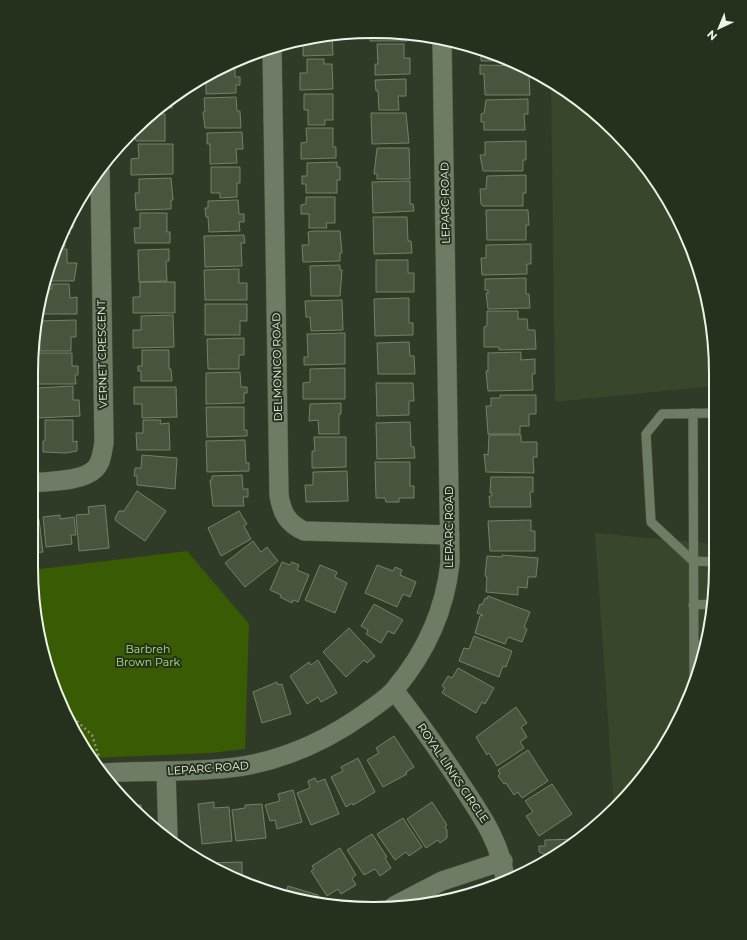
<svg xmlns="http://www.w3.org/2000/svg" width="747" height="940" font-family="Montserrat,sans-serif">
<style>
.built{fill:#38462b}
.green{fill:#385b04}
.building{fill:#48543e;stroke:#74806a}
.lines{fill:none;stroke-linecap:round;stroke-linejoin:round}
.service-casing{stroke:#4f5847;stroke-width:10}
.minor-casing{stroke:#4f5847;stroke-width:20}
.path{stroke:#889181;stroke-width:2.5;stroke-dasharray:2 3;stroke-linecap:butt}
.service{stroke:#6f7c65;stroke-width:9}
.minor{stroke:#6f7c65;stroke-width:19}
.labels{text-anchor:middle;stroke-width:4;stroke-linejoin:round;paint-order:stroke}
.street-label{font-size:11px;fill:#ecf3e7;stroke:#26311d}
.park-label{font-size:11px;fill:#aae075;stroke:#26311d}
.rim{fill:none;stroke:#ecf3e7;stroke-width:2}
</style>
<rect width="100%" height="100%" fill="#303b27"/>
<path class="built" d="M551 83 582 102 631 148 670 202 698 264 715 351V386L555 402Z
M595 533 716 544V567L709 633 690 697 658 757 614 807Z"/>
<path class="green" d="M187 551 249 624 245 749 210 753 92 758 77 738 43 655 32 570Z"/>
<path class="building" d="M396 32 407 34V41H370V33Z
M332 34 333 55 303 56V40Z
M377 44H404V58H410V74L375 75V64H378Z
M478 49 510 61H481V52H478Z
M307 59H324V64H332L333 89 300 90V73H307Z
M233 63H235V77H240V85H236V93L206 94V81H203V77Z
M480 65 525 66V75H529L530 95H485L484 74H480Z
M406 79V96H398L399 110H379L378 91H376L375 80Z
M304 94H333V120H325V125H308V110H304Z
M236 97 237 111H240L241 128H205L203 112 205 111 204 98Z
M528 99V114H524L525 130H484V122H481V114L484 113 486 100Z
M172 101V108H164Z
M371 113H406L409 143 372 144Z
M165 114V141H136L134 133 156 115Z
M306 128H333V147H336V158L301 159V143L307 142Z
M242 132 243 149H236L237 163 210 164V144H207V133Z
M526 141V160H523V171H483L480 155H485V142Z
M138 144H173V174L131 175V159L139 158Z
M377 148H409L410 179H377V174H374Z
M337 162V167H340V180H337V193H306V184H302V176H307V163Z
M211 167H240V183H237V197L220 198V193H211Z
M526 175V193H523V206H483L481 204 480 189H486L487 176Z
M171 178 173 200H171V209L136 210 135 193H139V179Z
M410 181V204H413L414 211 373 213 372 182Z
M306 197H335V223H326L327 228H309V214H301V205L306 204Z
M238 200 239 214H244V222H239L240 231 209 232 208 217H206L205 208H208V201Z
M486 210H528L529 225H526V240H487Z
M140 213H167V232H170V243H135L134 228H140Z
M71 216H73V228H69L70 234H64L65 247H56Z
M373 217H407L408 241H411L412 253 374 254Z
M314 231H340L342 253H340V261L303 262 302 245H309L308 232Z
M244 235 245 243H241L242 266 205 267 204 236Z
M531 244V264H527V274L482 275 481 258H486V245Z
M56 249H67V263H77L74 281H46L49 263Z
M169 249V261H166L167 281 139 282 138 250Z
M376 260H408V273H414V292H376Z
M340 265V270H342L340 296H311L310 266Z
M239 269V283H247V300H205L204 270Z
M526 278V294H529L530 308 488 309 486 293H488V290H485V279Z
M140 282H175V313H133V297H140Z
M52 284H69L70 298 77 297V314H44V289H52Z
M409 298V323H413V335L375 336 374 299Z
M342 300 343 330 311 331 310 317H306L305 301Z
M205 304H247V321H240V335H205Z
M487 311H518V319H527L528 330H535L536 349 499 350V347H484V327L487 326Z
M173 315 174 347 133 348V330H141V316Z
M76 320V337H71V351H40L39 321Z
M345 333V364L304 365V357H308L307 334Z
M244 338V355H239V369H208L207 339Z
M409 342 410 356H414L415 374H378L377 343Z
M142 350H169V369H171L172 381H141V371H138V366H142Z
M521 352V360L535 359V374H532L533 390 488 391 486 371H488V353Z
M37 353H72V366H78V375H75L76 384H37Z
M345 368V399H303V383L310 382V369Z
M240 372 241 387H247V393H244V403L206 404V373Z
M376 383H413L414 401H409V415L377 416Z
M73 386V400H79L80 416 38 418 37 388Z
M134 387H176L177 417 142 418V404H134Z
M500 395H536V414H529V426H520V434H488L486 406H491V398H500Z
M341 403V414H339V434H319L318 420 309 421 310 404Z
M206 407H244V430H247V436L207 437Z
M45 420H73V442L77 441V451L66 453 43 452V441H45Z
M143 420H161L160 424 169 423 170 450H137L136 433H143Z
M410 422 411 446 414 447 415 458 377 459 376 423Z
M489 435H521V442H537V457H533L534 473 486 472 484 454 488 455Z
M314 437H346V467L312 468V451H315Z
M245 440 246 463H249V471L207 472 206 441Z
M142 455 177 458 175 489 137 485V476H134L135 468H141Z
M375 462H410V486H414V498H399V502H386L385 498H376Z
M347 471 348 501 306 502 305 485H313V472Z
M242 475 243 489H248V497H243L244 506H213L210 480H212V476Z
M491 477H533V492H530L531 507H490L489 496H492V493H490Z
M137 491 166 511 145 541 116 521 115 518 119 511H124Z
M105 505 109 548 79 551 76 515 89 514 88 507Z
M239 511 247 524 244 526 251 539 221 556 208 528Z
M60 515V519L74 517 76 535H71L72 544 46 547 43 517Z
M39 519 43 552 31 553V520Z
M531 520V531H535V551H490L488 521Z
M253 541 261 552 267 547 278 561 245 587 225 563Z
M502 555 538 558 536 577H528L527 588 518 587V595L486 592 487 577 485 576 487 556 502 557Z
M282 562 290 565 292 562 299 565 297 570 309 575 298 602 293 600 292 603 280 597 281 595 270 590Z
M320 565 337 572 335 577 347 583 335 613 305 600Z
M377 565 393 571 395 567 402 570 400 575 416 582 410 597 403 594 397 607 365 593Z
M488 596 530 612 524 627 527 629 522 642 508 637 505 644 475 633 480 616 483 615 477 613 480 604 482 605 485 598 487 599Z
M374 604 403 620 394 634 388 631 381 643 366 634 368 630 361 626Z
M349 628 375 656 367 663 364 660 346 677 323 652Z
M474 636 512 651 506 667 503 666 499 677 459 661 464 648 469 649Z
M318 660 337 693 321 702 318 697 307 704 290 676 309 662 311 665Z
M458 668 494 688 485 704 482 702 476 713 442 693 445 688 442 686 448 676 452 678Z
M277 682 278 685 282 684 291 714 262 723 253 692Z
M516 707 527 723 521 727 527 737 520 742 524 748 497 766 489 753 487 755 476 737Z
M394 736 414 767 406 772 407 774 383 787 367 760 379 753 376 748Z
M528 750 548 781 522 798 518 792 514 795 506 783 504 784 498 776 500 774 498 770Z
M358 758 375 792 353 805 352 803 346 807 331 777 343 771 341 767Z
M315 778 317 782 325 779 339 814 311 825 297 793 310 788 308 781Z
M552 784 572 814 539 836 526 816 533 812 525 801Z
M293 790 302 822 277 829 275 820 270 821 265 805 280 801 278 794Z
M214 802V808L229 807 232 841 202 844 198 804Z
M432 802 447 825 445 827 447 830V838L440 843 438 840 426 848 407 819Z
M262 804 266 838 236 841 232 810 245 808V805Z
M129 805H141L142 817 131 809Z
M403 818 422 847 409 856 406 852 395 860 377 834Z
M372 834 387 857 385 858 391 868 380 876 375 869 364 875 347 850Z
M577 839V840L544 863V854L539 852V846H545V840Z
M340 848 356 875 352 878 356 885 341 894 338 889 327 896 311 871 314 869 312 866Z
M242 862V880L208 865V863Z
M288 886 318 895V902L284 897Z"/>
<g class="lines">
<g class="service-casing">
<path id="service" d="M693 413 694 683
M715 413 662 414 646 434 651 522 693 561 716 562
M693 605 712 604
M695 646 706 645"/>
</g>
<g class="minor-casing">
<path id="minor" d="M272 47 279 495C282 513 287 523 304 531L450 535
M31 483C48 481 82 482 95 469 102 462 102 452 104 443L100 170
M394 690C418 721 441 753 462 786 481 815 501 843 505 879
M166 771 168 837
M104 773C148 770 193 773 237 767 285 760 328 740 367 712 376 705 388 698 395 689 426 652 445 610 450 563L442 39
M394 906 442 881 503 861"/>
</g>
<path class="path" d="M66 711 92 735 99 757"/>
<use href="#service" class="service"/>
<use href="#minor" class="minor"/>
</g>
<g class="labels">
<g class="street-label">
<text transform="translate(445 203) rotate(-91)" y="4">LEPARC ROAD</text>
<text transform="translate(102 354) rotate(-91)" y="4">VERNET CRESCENT</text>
<text transform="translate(277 367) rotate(-91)" y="4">DELMONICO ROAD</text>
<text transform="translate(449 527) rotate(-90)" y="4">LEPARC ROAD</text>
<text transform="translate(208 768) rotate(-4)" y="4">LEPARC ROAD</text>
<text transform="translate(453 773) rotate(56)" y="4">ROYAL LINKS CIRCLE</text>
</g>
<g class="park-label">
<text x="148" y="653">Barbreh<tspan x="148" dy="13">Brown Park</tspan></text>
</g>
</g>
<path d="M0 0H747V940H0ZM373 38H374A335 335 0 0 1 709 373V567A335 335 0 0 1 374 902H373A335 335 0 0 1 38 567V373A335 335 0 0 1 373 38Z" fill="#26311d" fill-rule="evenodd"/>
<path class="rim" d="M373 38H374A335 335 0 0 1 709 373V567A335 335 0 0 1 374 902H373A335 335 0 0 1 38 567V373A335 335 0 0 1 373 38Z"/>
<g transform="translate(719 28) rotate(224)" stroke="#26311d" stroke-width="3" paint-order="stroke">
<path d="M0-3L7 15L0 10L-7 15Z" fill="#ecf3e7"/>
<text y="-6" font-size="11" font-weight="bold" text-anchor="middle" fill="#ecf3e7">N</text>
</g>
</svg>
